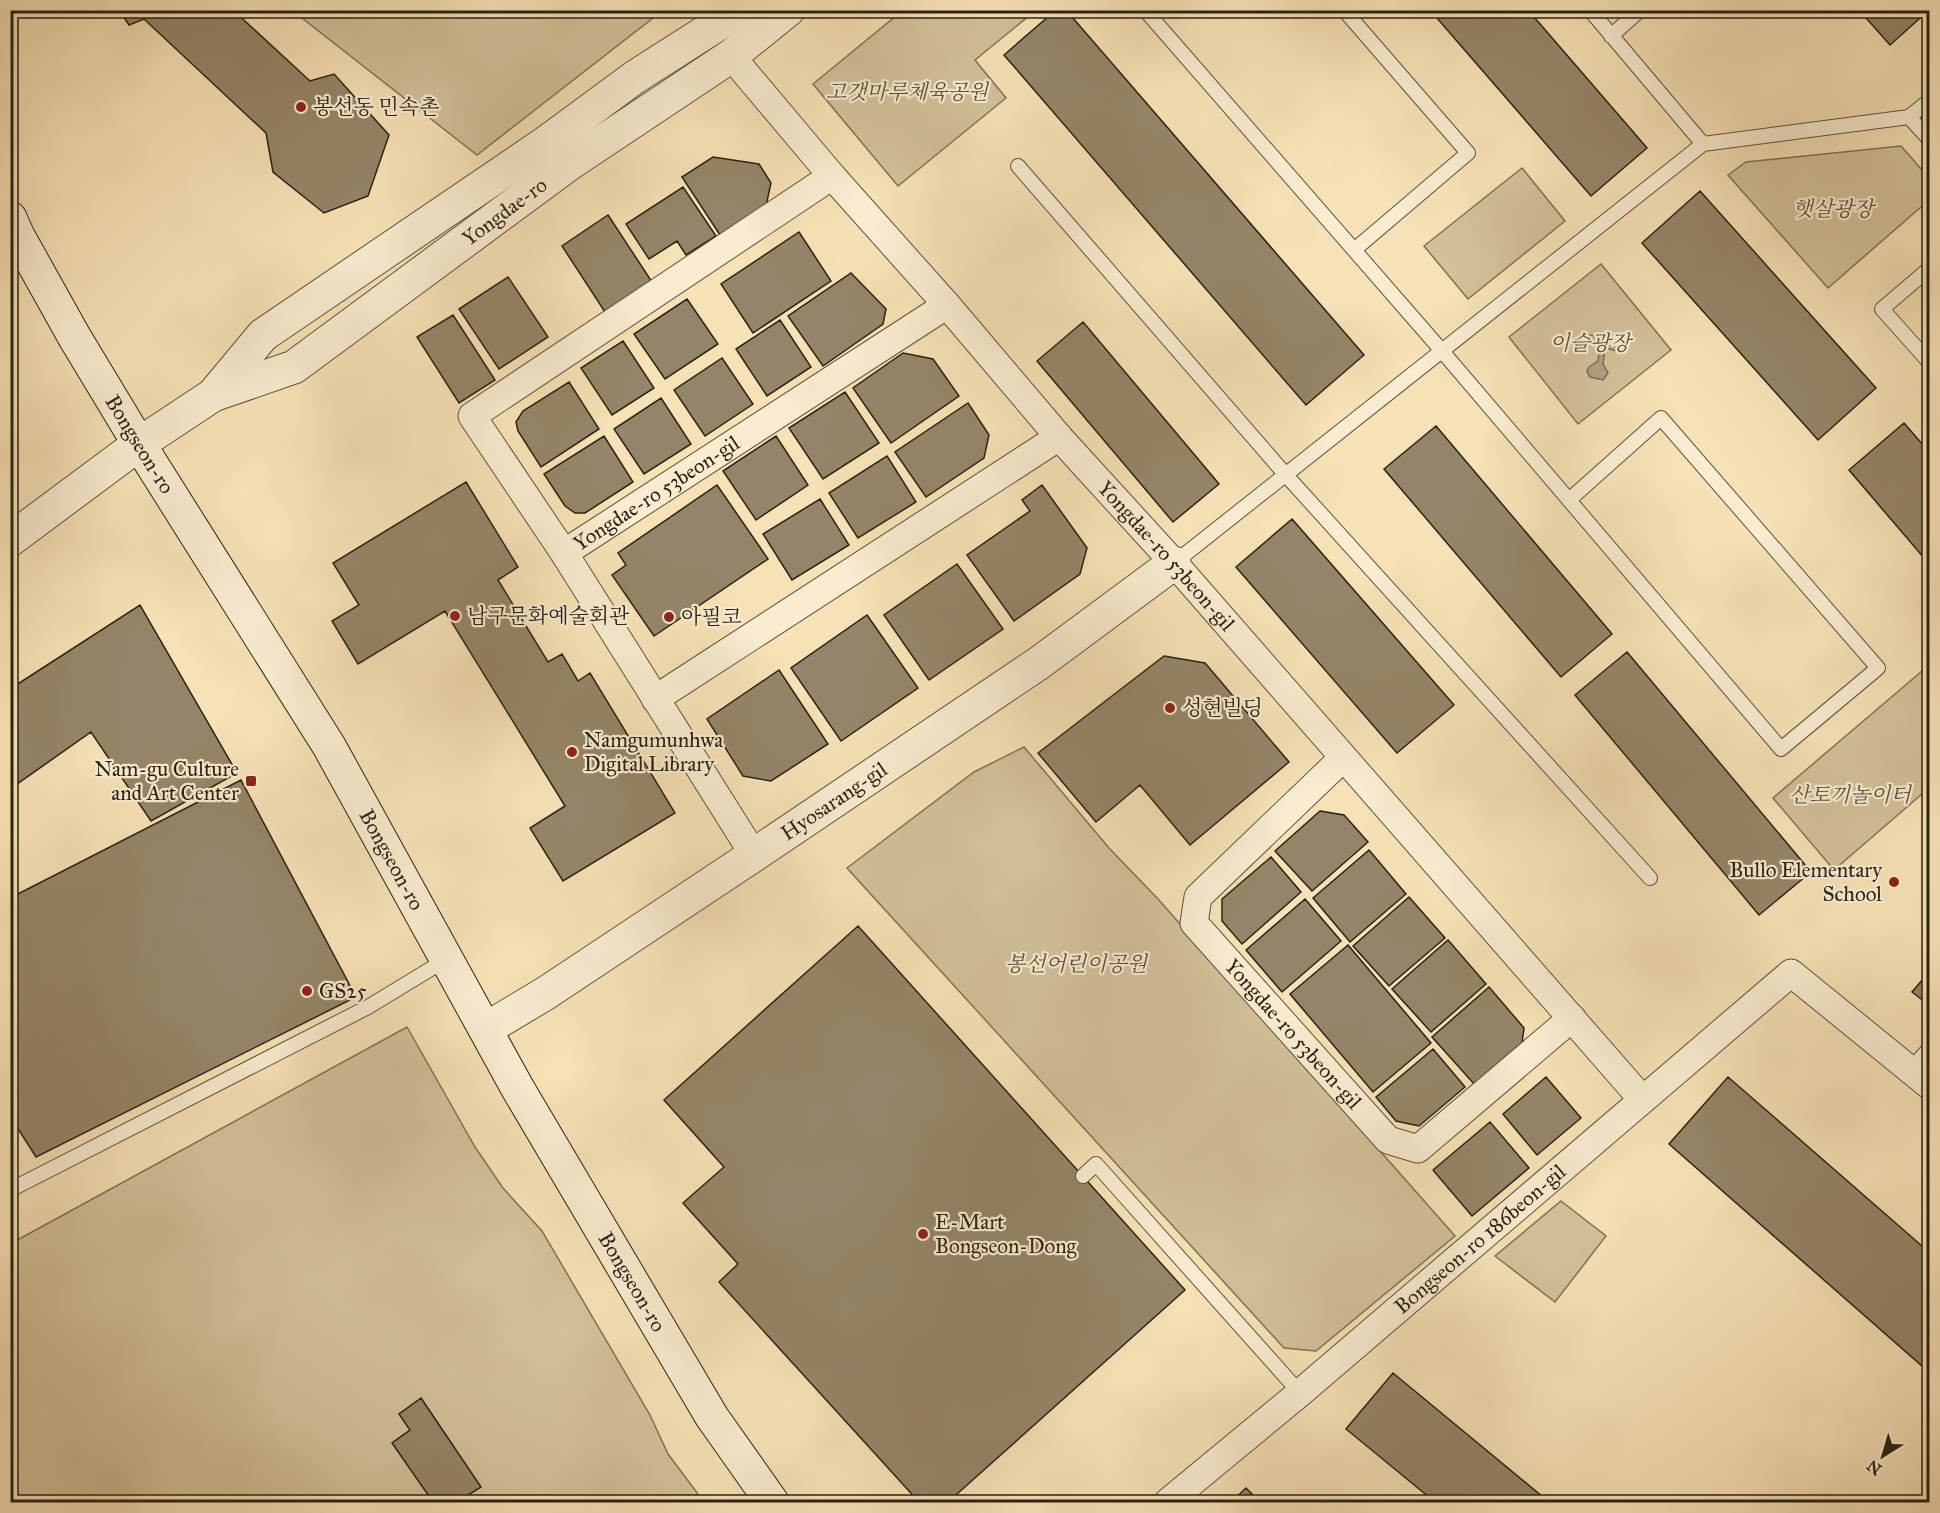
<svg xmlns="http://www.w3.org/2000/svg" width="1940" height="1513" font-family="'IM FELL Great Primer','Noto Serif KR',serif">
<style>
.green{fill:#d3c19a;stroke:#7f7156;stroke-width:1.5}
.water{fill:#b1a07f;stroke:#7b6d54;stroke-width:1.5}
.building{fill:#958568;stroke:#2b2113;stroke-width:1.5}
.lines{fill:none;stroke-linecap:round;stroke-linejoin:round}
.service-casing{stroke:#5e513c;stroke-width:16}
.minor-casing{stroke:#5e513c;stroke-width:29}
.tertiary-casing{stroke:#5e513c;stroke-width:35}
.secondary-casing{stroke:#2b2113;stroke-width:35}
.service{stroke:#f9ecd0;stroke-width:14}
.minor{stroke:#f9ecd0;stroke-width:27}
.tertiary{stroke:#f9ecd0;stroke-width:33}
.secondary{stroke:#f9ecd0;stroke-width:33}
.poi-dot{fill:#8f2418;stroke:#f9ecd0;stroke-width:2}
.labels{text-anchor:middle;stroke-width:4.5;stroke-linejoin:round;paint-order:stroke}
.park-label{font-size:21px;font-style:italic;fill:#5d513c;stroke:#f9ecd0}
.poi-label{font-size:21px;fill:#2b2113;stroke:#f9ecd0;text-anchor:start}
.street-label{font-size:21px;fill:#2b2113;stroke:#f9ecd0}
</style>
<rect width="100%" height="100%" fill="#f6e2b6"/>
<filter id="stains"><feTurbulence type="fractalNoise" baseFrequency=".00333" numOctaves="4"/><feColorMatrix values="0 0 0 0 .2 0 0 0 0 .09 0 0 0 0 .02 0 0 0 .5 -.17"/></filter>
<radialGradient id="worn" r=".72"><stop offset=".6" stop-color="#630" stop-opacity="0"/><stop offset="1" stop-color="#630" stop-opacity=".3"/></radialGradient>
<path class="green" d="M293 11H662L477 155Z
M902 11H1035L975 60 1006 98 898 186 813 84Z
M1901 146 1929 178V200L1828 288 1728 175 1746 162Z
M1522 168 1565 221 1468 299 1424 246Z
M1601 264 1671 350 1578 424 1509 337Z
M1929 665V788L1834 870 1773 798Z
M1024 747 1109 848 1158 899 1455 1236 1316 1351 1284 1348 847 868 974 772Z
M407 1027 475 1147 503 1188 542 1231 650 1415 668 1454 704 1502H11L10 1244Z
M1561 1201 1606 1236 1555 1302 1495 1256Z"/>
<path class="water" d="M1590 335 1605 337 1620 345 1617 351 1605 348 1603 364 1608 373 1603 380 1590 377 1587 371 1589 367 1598 361 1600 346 1589 343Z"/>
<path class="building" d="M119 10H233L310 81 334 74 389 135 368 196 324 213 273 172 266 133 144 19 129 25Z
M1056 10H1066L1364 355 1306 405 1004 55Z
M1430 10H1528L1647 148 1591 196Z
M1859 10H1929L1890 45Z
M713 157 759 164 771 183 766 206 720 235 682 177Z
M683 187 716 236 686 255 677 241 649 259 626 224Z
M1700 191 1876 388 1818 440 1642 243Z
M608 215 652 282 605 312 562 246Z
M799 232 831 281 753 333 721 284Z
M851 273 886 309 883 324 823 366 788 316Z
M508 277 548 337 499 369 459 309Z
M687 299 718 344 665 379 634 334Z
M453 315 495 380 459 403 417 337Z
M780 320 811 367 767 396 736 349Z
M1083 322 1219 484 1173 522 1037 361Z
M623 341 654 388 612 415 581 368Z
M903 353 933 359 959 396 891 443 853 388Z
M722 358 753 404 705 436 674 390Z
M569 382 599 429 541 467 518 431 516 422 523 411Z
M845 392 879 443 823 479 789 428Z
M661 398 691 444 644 474 614 429Z
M968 403 989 435 984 458 926 497 895 452Z
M1904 423 1930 453V565L1849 470Z
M1436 426 1612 634 1561 677 1384 469Z
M604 436 633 482 585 513H575L565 506 544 474Z
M776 436 808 485 756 520 723 471Z
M887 456 916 502 858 538 829 493Z
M466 482 518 567 498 580 548 662 562 654 578 681 590 673 675 813 563 881 530 828 565 806 445 611 358 664 332 621 359 605 333 563Z
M717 485 768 559 654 636 612 575 626 565 618 553Z
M1042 485 1087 548 1080 574 1014 621 967 555 1030 511 1022 500Z
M820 499 849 545 792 580 763 534Z
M1292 519 1454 705 1397 753 1236 567Z
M957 564 1003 629 929 680 884 615Z
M140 605 237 773 151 821 91 732 10 789V689Z
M867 615 918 688 841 741 791 668Z
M1627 652 1811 872 1759 915 1575 695Z
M1164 656 1205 663 1289 762 1190 845 1140 785 1096 822 1038 753Z
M779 670 828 744 771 781 743 776 707 719Z
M241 780 356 997 36 1157 10 1116V898Z
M1320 811 1344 815 1368 842 1312 891 1275 851Z
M1369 850 1406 894 1350 942 1313 898Z
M1271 857 1301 892 1242 944 1222 921V899Z
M1409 897 1445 938 1389 986 1353 946Z
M1305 899 1341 941 1282 992 1246 950Z
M858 926 1185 1290 948 1502H919L719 1282 738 1264 683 1203 724 1167 664 1100Z
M1448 940 1486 984 1431 1032 1392 989Z
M1348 945 1431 1043 1373 1092 1290 994Z
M1930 971V1006L1912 992Z
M1489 987 1524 1028 1522 1043 1475 1085 1432 1037Z
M1433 1049 1465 1087 1419 1126 1396 1121 1376 1097Z
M1546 1077 1581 1118 1537 1155 1503 1114Z
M1728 1077 1930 1253V1373L1669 1144Z
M1490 1122 1529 1168 1472 1216 1433 1170Z
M1393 1373 1549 1502H1435L1346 1429Z
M421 1398 481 1487 457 1502H433L392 1443 410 1430 399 1414Z
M1246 1488 1260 1502H1231Z"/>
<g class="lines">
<g class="service-casing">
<path id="service" d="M1145 10 1442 351 1781 749 1878 668 1661 418 1569 500
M1344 10 1468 153 1354 250
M1590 10 1703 144
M1611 36 1640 10
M1909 117 1930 140
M1018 166 1285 474 1650 878
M1930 268 1882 309 1930 363
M1174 563 1703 144 1909 117 1930 100
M1910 1070 1930 1048
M1083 1176 1096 1164 1300 1393
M10 1190 368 1007 447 959"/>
</g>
<g class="minor-casing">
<g id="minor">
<path id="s1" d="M731 56 832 176 947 305 1059 437 1174 563 1642 1099"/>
<path id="s2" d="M564 553 947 305"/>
<path d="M655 699 1059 437"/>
<path id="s3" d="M1343 758 1198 897 1194 923 1388 1140 1418 1149 1572 1018"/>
<path d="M754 855 564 553 472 416 832 176"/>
<path id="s4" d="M1168 1502 1300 1393 1791 973 1930 1086"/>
</g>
</g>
<g class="tertiary-casing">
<g id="tertiary">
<path d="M213 395 263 335 544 144 635 77 740 10"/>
<path id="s5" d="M10 540 139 444 213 395 294 367 569 164 731 56 788 10"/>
<path id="s6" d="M486 1029 546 993 754 855 1039 663 1174 563"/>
</g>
</g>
<g class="secondary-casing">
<g id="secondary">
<path id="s7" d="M10 218 18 236 75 338 139 444 329 746 518 1089 712 1417 772 1502"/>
</g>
</g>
<use href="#service" class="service"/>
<use href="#minor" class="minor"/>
<use href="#tertiary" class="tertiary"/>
<use href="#secondary" class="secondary"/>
</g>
<g class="poi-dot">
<circle cx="301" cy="107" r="6"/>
<circle cx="455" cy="616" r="6"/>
<circle cx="669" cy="617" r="6"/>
<circle cx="1170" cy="708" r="6"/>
<circle cx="572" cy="752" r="6"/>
<rect x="245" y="775" width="12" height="12" rx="3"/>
<circle cx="1894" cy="882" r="6"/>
<circle cx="307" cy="991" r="6"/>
<circle cx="923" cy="1234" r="6"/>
</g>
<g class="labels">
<g class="park-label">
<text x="907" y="99">고갯마루체육공원</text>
<text x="1833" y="216">햇살광장</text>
<text x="1590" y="350">이슬광장</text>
<text x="1850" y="802">산토끼놀이터</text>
<text x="1076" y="971">봉선어린이공원</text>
</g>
<g class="poi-label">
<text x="313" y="114">봉선동 민속촌</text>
<text x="467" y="623">남구문화예술회관</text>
<text x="681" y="624">아필코</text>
<text x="1182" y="715">성현빌딩</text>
<text x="584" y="747">Namgumunhwa<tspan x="584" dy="24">Digital Library</tspan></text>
<text x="239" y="776" text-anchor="end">Nam-gu Culture<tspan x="239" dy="24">and Art Center</tspan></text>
<text x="1882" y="877" text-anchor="end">Bullo Elementary<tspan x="1882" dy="24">School</tspan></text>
<text x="319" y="998">GS25</text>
<text x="935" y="1229">E-Mart<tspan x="935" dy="24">Bongseon-Dong</tspan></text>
</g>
<g class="street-label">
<text dy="7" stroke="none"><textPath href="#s5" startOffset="597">Yongdae-ro</textPath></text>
<text dy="7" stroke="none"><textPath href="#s7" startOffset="261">Bongseon-ro</textPath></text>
<text dy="7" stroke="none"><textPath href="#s2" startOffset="110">Yongdae-ro 53beon-gil</textPath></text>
<text dy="7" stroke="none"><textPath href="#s1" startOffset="663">Yongdae-ro 53beon-gil</textPath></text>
<text dy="7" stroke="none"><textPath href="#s6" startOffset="416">Hyosarang-gil</textPath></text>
<text dy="7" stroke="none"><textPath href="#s7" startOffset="747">Bongseon-ro</textPath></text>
<text dy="7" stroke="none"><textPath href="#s3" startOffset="376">Yongdae-ro 53beon-gil</textPath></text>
<text dy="7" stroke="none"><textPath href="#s4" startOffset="408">Bongseon-ro 186beon-gil</textPath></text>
<text dy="7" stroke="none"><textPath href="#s7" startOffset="1233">Bongseon-ro</textPath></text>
</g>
</g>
<rect width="1940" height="1513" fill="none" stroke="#f6e2b6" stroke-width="36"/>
<rect x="12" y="12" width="1916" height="1489" fill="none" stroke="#2b2113" stroke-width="3"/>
<rect x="18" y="18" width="1904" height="1477" fill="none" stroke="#2b2113" stroke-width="1.5"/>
<g transform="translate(1883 1456) rotate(217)" stroke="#f9ecd0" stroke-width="4.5" paint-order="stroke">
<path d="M0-4.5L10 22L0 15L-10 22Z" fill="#2b2113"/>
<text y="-9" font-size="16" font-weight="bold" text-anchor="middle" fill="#2b2113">N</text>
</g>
<rect width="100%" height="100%" filter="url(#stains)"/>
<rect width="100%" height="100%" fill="url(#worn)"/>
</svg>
